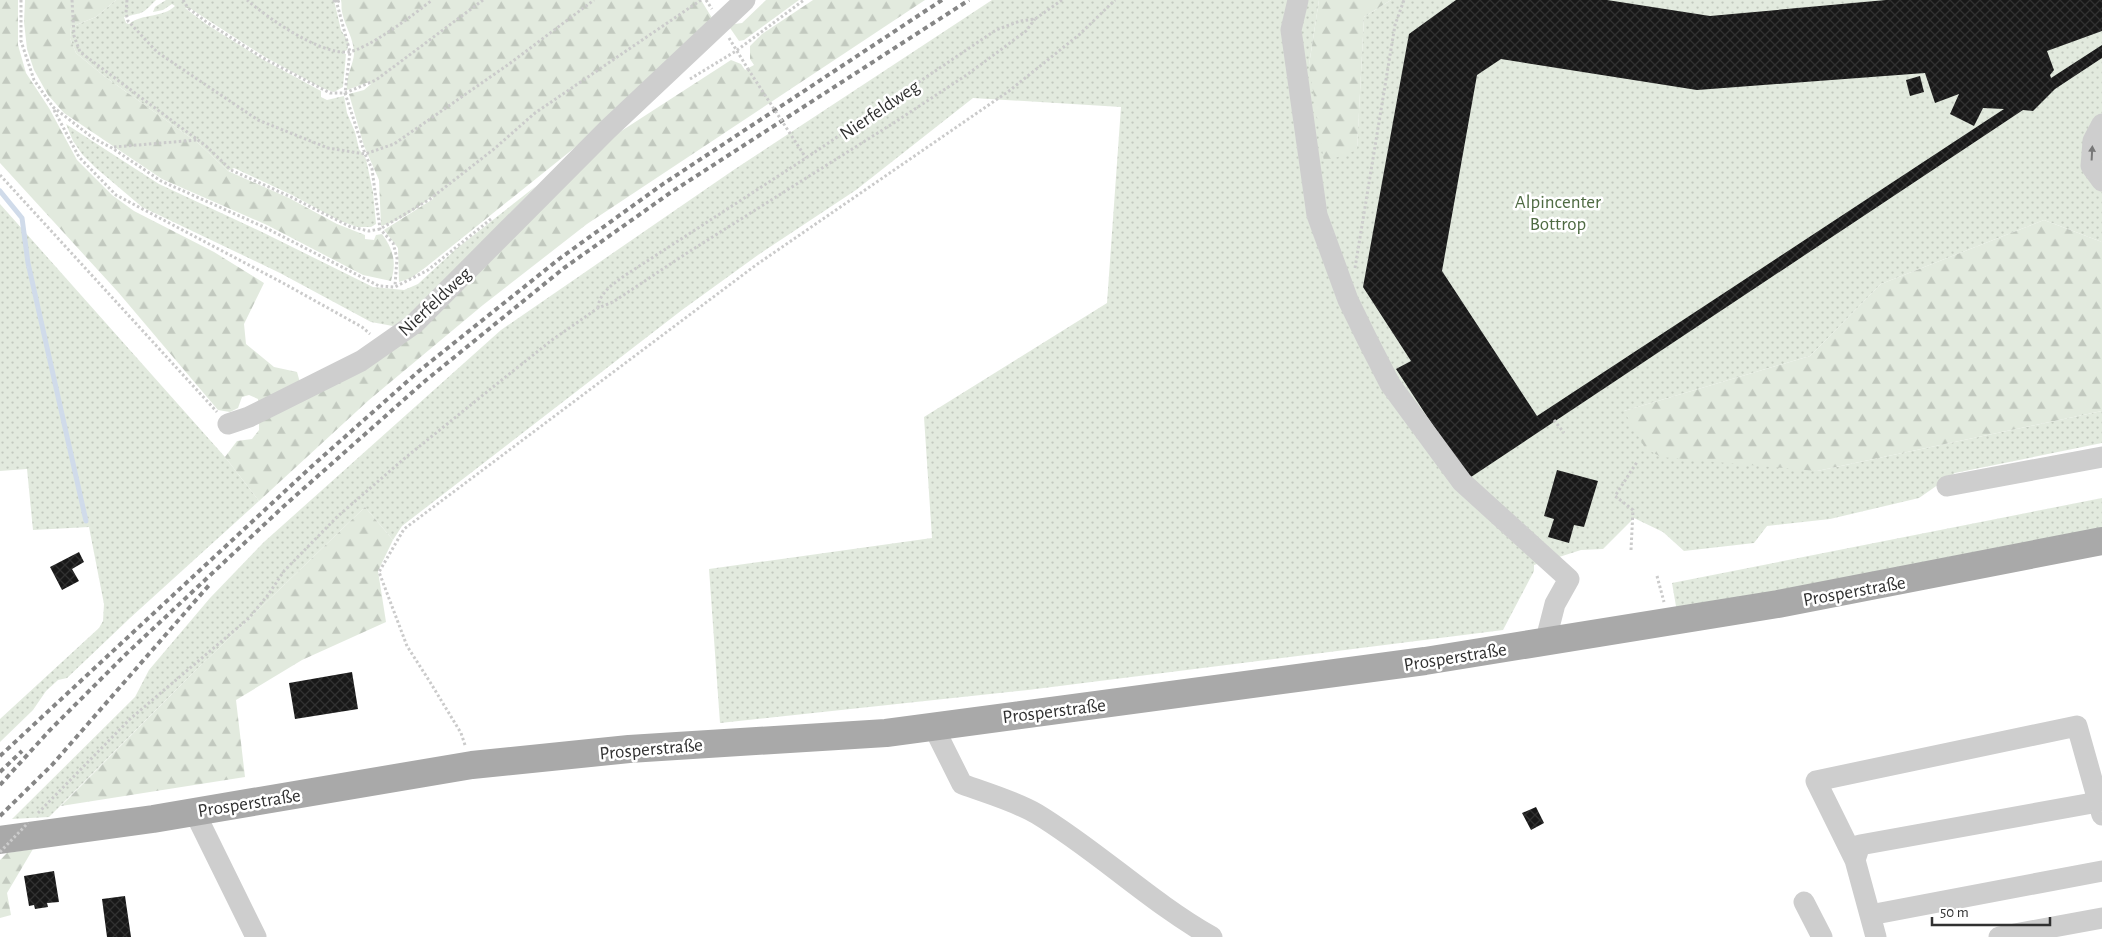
<svg xmlns="http://www.w3.org/2000/svg" width="2102" height="937" font-family="'Alegreya Sans',sans-serif">
<style>
.grass{fill:url(#grass-dots)}
.forest{fill:url(#forest-firs)}
.lines{fill:none;stroke-linecap:round;stroke-linejoin:round}
.stream{stroke:#d0dbea;stroke-width:5}
.building{fill:url(#building-cross-hatch);fill-rule:evenodd}
.path{stroke:#cbcbcb;stroke-width:3;stroke-dasharray:2.5 2.5;stroke-linecap:butt}
.minor{stroke:#cecece;stroke-width:21}
.major{stroke:#a9a9a9;stroke-width:28}
.rail{stroke:#868686;stroke-width:4;stroke-dasharray:5 4;stroke-linecap:butt}
.path-bridge{stroke:#cbcbcb;stroke-width:3;stroke-dasharray:2.5 2.5;stroke-linecap:butt}
.oneway{fill:#787878}
.labels{text-anchor:middle;stroke-width:5;stroke-linejoin:round;paint-order:stroke}
.street-label{font-size:19px;fill:#313131;stroke:#fff}
.park-label{font-size:19px;fill:#4e6a42;stroke:#fff}
</style>
<defs>
<pattern id="grass-dots" width="8" height="8" patternUnits="userSpaceOnUse" patternTransform="scale(1.25)"><rect width="8" height="8" fill="#e2eade"/><path d="M2 2h.1M6 6h.1" fill="none" stroke="#c2c9bf" stroke-width="1.8" stroke-linecap="round"/></pattern>
<pattern id="forest-firs" width="22" height="20" patternUnits="userSpaceOnUse" patternTransform="scale(1.25)"><rect width="22" height="20" fill="#e2eade"/><path d="M5 1l3.5 6h-7zM16 11l3.5 6h-7z" fill="#c2c9bf"/></pattern>
<pattern id="building-cross-hatch" width="8" height="8" patternUnits="userSpaceOnUse" patternTransform="scale(1.25)"><rect width="8" height="8" fill="#181818"/><path d="M0 0l8 8M0 8l8-8" fill="none" stroke="#313131"/></pattern>
</defs>
<rect width="100%" height="100%" fill="#fff"/>
<path class="grass" d="M116 0H156C141 15 145 12 124 17L126 23 129 24C143 13 163 18 175 6L172 4 163 10 153 12 155 7 166 0H334L341 30 349 43 347 50 342 53 346 54 343 87 334 92 322 88 265 57 191 9 185 8 206 24 262 59 321 91V97L327 100 344 96 347 113 355 132 359 149 366 159 373 192 376 224 371 227H357L338 220 292 195 234 168 228 171 198 143 104 76 76 53 70 38 71 27 96 17Z
M992 0H1319L1309 65 1357 149 1364 17 1391 0H2102V242L2044 220 1881 284 1810 356 1624 411 1817 471 2102 411V443L1955 473 1919 498 1830 519 1767 526 1754 543 1684 551 1663 532 1634 518 1603 549 1581 550 1534 565V571L1503 630 1028 690 720 723 709 569 932 538 924 417 1107 303 1121 107 973 98 856 190 758 255 682 310 402 526 393 540 365 507 196 670 49 817 12 819 135 697 149 670 210 598 264 542 501 330 735 169Z
M66 124 159 184 264 233 373 287 404 290 418 284 456 249 536 186 409 319 393 326 371 322 280 273 142 207 96 168 82 154 73 141Z
M0 204 225 457 259 501 130 618 67 678 58 680 46 691 33 710 0 742V719L99 628 103 621 104 604 89 527 33 530 27 469 0 471Z
M2102 498V528L1677 612 1672 583Z"/>
<path class="forest" d="M0 0H18V45L26 73 49 108 77 160 112 195 134 211 214 252 264 283 244 324 246 344 274 367 297 372 301 386 258 406V399L249 395 242 397 238 408 230 412 218 410 118 292 0 163Z
M25 0H116L96 17 71 27 70 38 76 53 104 76 198 143 228 171 289 198 337 224 365 235V239L374 240 376 235 382 234C393 249 397 262 391 281L363 275 267 225 162 179 64 113 48 95 34 70 27 49 24 22Z
M341 0H701L712 18 593 133 426 267 411 278 399 282 398 248 384 230 433 199 432 197C417 208 399 222 381 226L379 180 364 146 349 94 364 90 371 84 369 82 347 90C345 79 353 66 354 54 354 38 345 27 342 12 341 8 342 4 341 0Z
M766 0H799L744 40 739 41 728 25 742 23Z
M813 0H925L587 224 483 305 369 400 259 501 225 457 237 441 252 439 259 430V417L348 374 612 137 731 60 741 64 745 70 754 65 750 59V46L762 34Z
M1319 0H1391L1364 17 1357 150 1324 162 1309 65Z
M2044 220 2102 242V411L1817 471 1661 457 1645 448 1624 411 1810 356 1881 284Z
M365 507 393 540 378 571 386 622 302 660 236 700 245 777 61 806 196 670Z
M33 849 7 893 11 915 0 918V860L7 853Z"/>
<g class="lines">
<path class="stream" d="M0 191 22 218 28 263 86 521"/>
</g>
<path class="building" d="M1456 0H1607L1710 16 1886 0H2102V31L2047 51 2054 70 2050 75 2051 78 2102 45V58L2055 89 2033 111 2023 110 1468 479 1396 369 1411 361 1363 287 1409 34ZM1501 59 1697 90 1925 73 1935 103 1959 94 1950 114 1974 126 1983 108 2004 109 1537 416 1442 271 1477 75Z
M1920 76 1924 92 1910 96 1906 80Z
M1557 470 1598 481 1584 527 1574 525 1569 543 1548 537 1554 519 1544 516Z
M79 552 84 562 72 569 79 581 62 590 50 567Z
M352 672 358 709 295 719 289 683Z
M1536 807 1544 823 1531 830 1522 813Z
M54 871 59 902 47 903 48 907 35 909 34 905 29 906 24 876Z
M125 896 131 937H107L102 899Z"/>
<g class="lines">
<path class="path" d="M21 0V41L34 80 53 107 93 138 112 148 161 181 264 227 379 286 395 287 428 270 491 219
M72 0 74 36 80 52 206 146 231 170 291 197 351 227 369 231 380 229 430 199 494 149 535 113 701 0
M127 0 126 13 128 21 157 52 258 120 328 148 365 154 394 144 509 64 594 0
M183 0 188 8 208 23 263 58 330 93H345L376 80 483 0
M247 0C268 18 319 54 347 52 366 51 416 13 432 0
M333 0 336 2 342 0
M336 0 350 52 345 93 365 154 372 169 380 229 393 243 397 258 395 286
M706 0 712 9
M729 38 748 69
M690 79 736 51 804 0
M54 110 79 157 116 195 283 283 362 327 370 334
M114 147 197 140
M0 175 217 412
M1355 268 1395 25 1404 0
M598 308C599 293 612 285 624 276L806 158 996 30 1020 21 1035 19 1062 0
M1554 420 1564 433
M1631 550 1633 510 1615 496 1637 462
M1657 576 1664 602
M465 745 461 733 430 682 407 646 379 572 404 529 756 265 1009 91 1080 34 1115 0
M38 813 130 719 249 618 268 595 284 571 338 516 405 458 493 387 552 340 598 308 613 302 687 253 892 124 968 74 1026 31 1035 19"/>
<path class="minor" d="M1298 0 1291 30 1317 215 1348 300 1367 339 1390 384 1462 482 1569 579 1555 604 1545 643
M2102 124 2093 141 2091 166 2102 181
M228 424 249 417 361 361 414 324 607 130 745 0
M1947 486 2102 457
M933 726 962 784C986 793 1015 801 1037 814 1098 851 1150 902 1212 937
M194 811 256 937
M1855 860 1816 781 2077 726 2102 815
M1804 902 1822 937
M1870 915 2102 871
M1876 937 1855 860 1860 845 2098 802
M1999 937 2102 918"/>
<path class="major" d="M0 840 153 819 472 765 629 749 886 733 1425 661 1778 604 2102 541"/>
<path class="rail" d="M0 756 311 467 419 371 559 259 663 184 942 0
M0 772 22 751
M0 785 49 731 125 655 284 506 425 381 564 268 670 193 969 0
M0 816 52 765 210 584"/>
<path class="path-bridge" d="M748 69 806 158
M0 852 28 823"/>
</g>
<defs><path id="oneway-solid" d="M-6-.8H1V-3.2L6.5 0L1 3.2V.8H-6Z" transform="scale(1.25)"/></defs>
<use class="oneway" href="#oneway-solid" transform="translate(2092 153) rotate(-87)"/>
<g class="labels">
<g class="street-label">
<text transform="translate(879 109) rotate(-34)" y="7">Nierfeldweg</text>
<text transform="translate(434 301) rotate(-43)" y="7">Nierfeldweg</text>
<text transform="translate(1854 590) rotate(-10)" y="7">Prosperstraße</text>
<text transform="translate(1455 656) rotate(-9)" y="7">Prosperstraße</text>
<text transform="translate(1054 710) rotate(-7)" y="7">Prosperstraße</text>
<text transform="translate(651 748) rotate(-5)" y="7">Prosperstraße</text>
<text transform="translate(249 802) rotate(-9)" y="7">Prosperstraße</text>
</g>
<g class="park-label">
<text x="1558" y="208">Alpincenter<tspan x="1558" dy="22">Bottrop</tspan></text>
</g>
</g>
<path d="M1932 917v8h118v-8" fill="none" stroke="#313131" stroke-width="2.5"/>
<text x="1940" y="917" font-size="15" fill="#313131" stroke="#ffffff" stroke-width="4" paint-order="stroke">50 m</text>
</svg>
